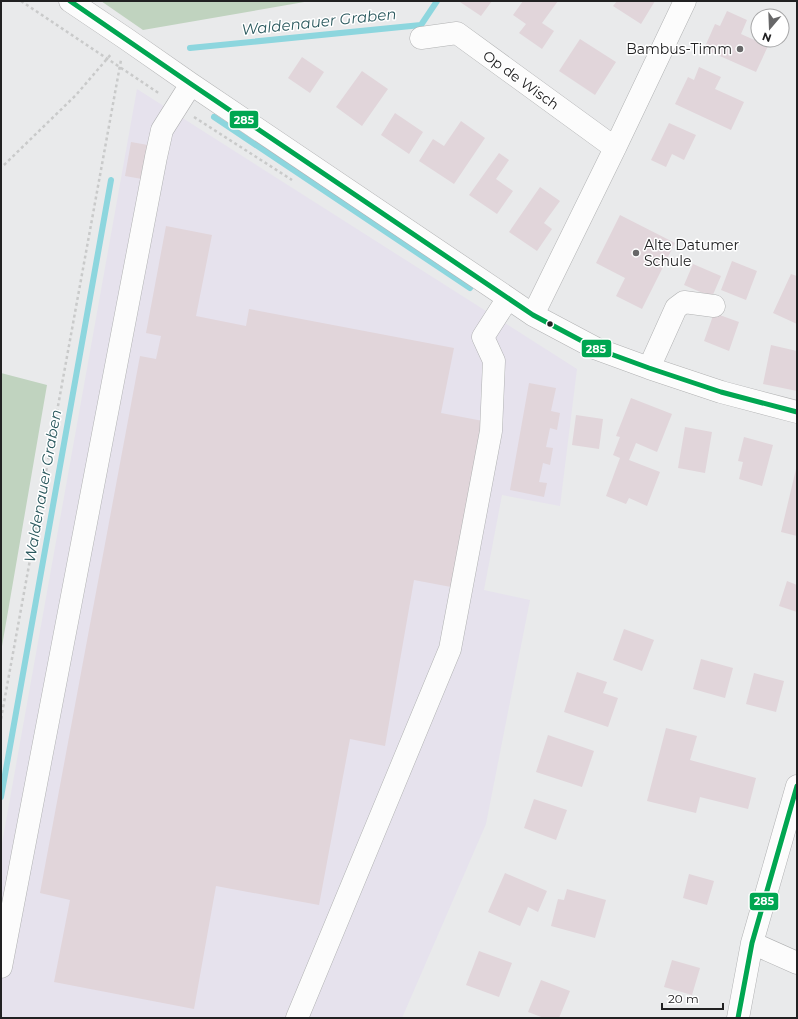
<svg xmlns="http://www.w3.org/2000/svg" width="798" height="1019" font-family="Montserrat,sans-serif">
<style>
.commercial{fill:#e6e2ed}
.green{fill:#c0d3bf}
.lines{fill:none;stroke-linecap:round;stroke-linejoin:round}
.stream{stroke:#8dd6de;stroke-width:6}
.building{fill:#e1d5da}
.minor-casing{stroke:#b1b2b3;stroke-width:23}
.path{stroke:#c9caca;stroke-width:2.5;stroke-dasharray:3 3;stroke-linecap:butt}
.minor{stroke:#fcfcfc;stroke-width:22}
.bus-1-casing{stroke:#fff;stroke-width:8}
.bus-1{stroke:#00a651;stroke-width:5}
.poi-dot{fill:#676768;stroke:#fff;stroke-width:1.5}
.bus-dot{fill:#212122;stroke:#fff;stroke-width:1.5}
.labels{text-anchor:middle;stroke-width:3;stroke-linejoin:round;paint-order:stroke}
.poi-label{font-size:14px;fill:#212122;stroke:#fff;text-anchor:end}
.street-label{font-size:14px;fill:#212122;stroke:#fff}
.water-label{font-size:15px;font-style:italic;fill:#2b595e;stroke:#fff}
.line-badge{stroke:#fff;stroke-width:1.5}
.badge-label{font-size:11px;text-anchor:middle;font-weight:bold;fill:#fff}
</style>
<rect width="100%" height="100%" fill="#e9eaeb"/>
<path class="commercial" d="M137 89 577 369 560 506 502 495 484 590 530 600 486 824 402 1018H1V849Z"/>
<path class="green" d="M101 1H310L143 30Z
M1 373 47 385 1 652Z"/>
<g class="lines">
<path class="stream" d="M190 48 421 25 437 1
M214 117 470 288
M1 797 111 180"/>
</g>
<path class="building" d="M461 1H492L481 16 460 2Z
M523 1H558L542 23 554 31 542 49 519 33 526 24 513 15Z
M617 1H655L641 24 613 6Z
M727 11 747 20 741 34 768 46 756 72 704 49 715 24 720 26Z
M580 39 616 62 595 95 559 71Z
M302 57 324 72 310 93 288 78Z
M699 67 721 77 715 89 744 102 731 130 675 104 688 77 694 80Z
M362 71 388 89 362 126 336 107Z
M395 113 423 132 409 154 381 135Z
M461 121 485 138 454 184 419 161 433 139 444 146Z
M669 123 696 135 684 160 672 154 666 167 651 160Z
M131 142 148 145 142 179 125 176Z
M499 153 509 160 496 179 513 191 497 214 469 195Z
M540 187 560 201 544 223 552 229 537 251 509 232Z
M620 215 675 243 642 309 616 296 625 278 596 263Z
M166 226 212 235 196 316 246 326 249 309 454 348 441 413 483 421 451 587 414 580 385 746 350 739 319 905 216 886 194 1009 54 982 70 900 40 893 140 356 156 359 161 336 146 333Z
M732 261 757 271 746 300 721 290Z
M693 264 721 276 712 297 684 285Z
M791 274 797 276V324L773 313Z
M714 313 739 322 729 351 704 341Z
M771 345 797 351V391L763 384Z
M529 383 556 388 551 411 560 413 557 430 550 428 546 447 553 448 550 465 543 463 539 482 547 483 544 497 510 490Z
M631 398 672 414 657 452 636 443 629 460 660 472 647 506 629 498 626 504 606 496 620 458 613 455 620 437 616 436Z
M576 415 603 419 599 449 572 445Z
M685 427 712 432 705 473 678 468Z
M744 437 773 445 762 486 739 479 743 462 738 461Z
M796 469H797V536L781 532Z
M787 581 797 585V612L779 606Z
M624 629 654 640 642 671 613 660Z
M701 659 733 668 725 698 693 689Z
M577 672 607 682 603 693 618 698 608 727 564 712Z
M754 673 784 681 776 712 746 704Z
M666 728 697 736 690 760 756 778 748 809 700 797 696 813 647 801Z
M548 735 594 751 582 787 536 772Z
M534 799 567 810 556 840 524 828Z
M505 873 547 891 538 912 528 907 520 926 488 912Z
M689 874 714 881 707 905 683 898Z
M567 889 606 900 595 938 551 926 558 899 564 900Z
M479 951 512 963 499 997 466 985Z
M672 960 700 968 692 995 664 987Z
M541 980 570 991 559 1018H544L528 1012Z"/>
<g class="lines">
<g class="minor-casing">
<path id="minor" d="M70 1 125 38 191 84 508 298 533 315 597 349 649 368 721 392 797 412
M421 38 457 33 615 148
M533 315 615 148 685 1
M649 368 676 308 684 302 714 306
M752 943 797 963
M1 967 156 157 162 130 191 84
M297 1018 450 649 491 431 494 361 483 337 508 298
M738 1018 752 943 797 786"/>
</g>
<path class="path" d="M21 1 160 94
M194 117 292 180
M4 165 76 95 112 53
M1 719 121 60"/>
<use href="#minor" class="minor"/>
<g class="bus-1-casing">
<path id="bus-1" d="M70 1 191 84 533 315 597 349 649 368 721 392 797 412
M738 1018 752 943 797 786"/>
</g>
<use href="#bus-1" class="bus-1"/>
</g>
<g class="poi-dot">
<circle cx="740" cy="49" r="4"/>
<circle cx="636" cy="253" r="4"/>
</g>
<circle class="bus-dot" cx="550" cy="324" r="3.5"/>
<g class="labels">
<g class="poi-label">
<text x="732" y="54">Bambus-Timm</text>
<text x="644" y="250" text-anchor="start">Alte Datumer<tspan x="644" dy="16">Schule</tspan></text>
</g>
<g class="street-label">
<text transform="translate(521 80) rotate(36)" y="5">Op de Wisch</text>
</g>
<g class="water-label">
<text transform="translate(319 22) rotate(-6)" y="5">Waldenauer Graben</text>
<text transform="translate(43 486) rotate(-80)" y="5">Waldenauer Graben</text>
</g>
</g>
<g class="line-badge">
<rect x="229" y="110" width="30" height="19" rx="4" fill="#00a651"/>
<rect x="581" y="339" width="31" height="19" rx="4" fill="#00a651"/>
<rect x="749" y="892" width="30" height="19" rx="4" fill="#00a651"/>
</g>
<g class="badge-label">
<text x="244" y="124">285</text>
<text x="596" y="353">285</text>
<text x="764" y="905">285</text>
</g>
<rect width="798" height="1019" fill="none" stroke="#212122" stroke-width="4"/>
<g transform="translate(770 28) rotate(199)"><circle r="19" fill="#ffffff" stroke="#a6a6a7"/>
<path d="M0-3L7 15L0 10L-7 15Z" fill="#676768"/>
<text y="-6" font-size="11" font-weight="bold" text-anchor="middle" fill="#212122">N</text>
</g>
<path d="M662 1003v6h61v-6" fill="none" stroke="#212122" stroke-width="2"/>
<text x="668" y="1003" font-size="12" fill="#212122" stroke="#ffffff" stroke-width="3" paint-order="stroke">20 m</text>
</svg>
